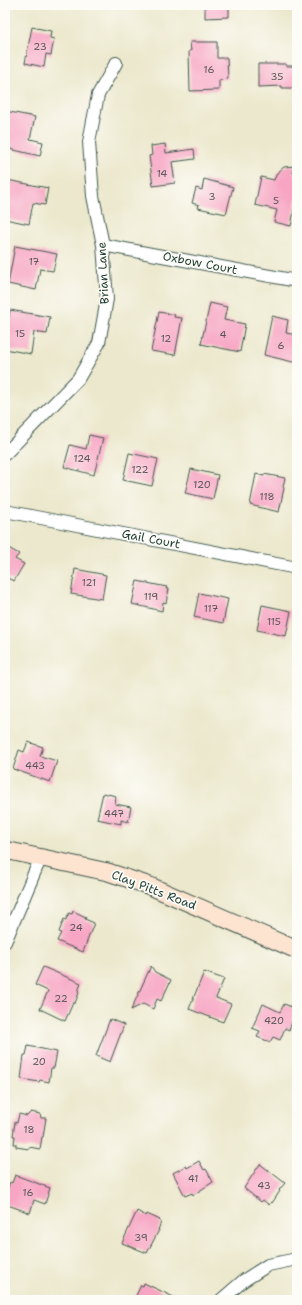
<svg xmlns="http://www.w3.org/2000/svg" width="302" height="1305" font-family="'Shantell Sans',sans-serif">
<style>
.building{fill:#f7a5c3}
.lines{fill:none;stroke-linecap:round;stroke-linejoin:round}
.street-casing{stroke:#3e574b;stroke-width:14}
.secondary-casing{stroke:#3e574b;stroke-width:19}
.street{stroke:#fff;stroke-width:12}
.secondary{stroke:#fde4d1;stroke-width:17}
.labels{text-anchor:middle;stroke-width:3.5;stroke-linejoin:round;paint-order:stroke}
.number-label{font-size:10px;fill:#555758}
.street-label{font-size:12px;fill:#1f3d34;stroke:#fdfcf7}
</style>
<rect width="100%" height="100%" fill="#fdfcf7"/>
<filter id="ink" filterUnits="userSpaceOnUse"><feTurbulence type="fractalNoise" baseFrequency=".025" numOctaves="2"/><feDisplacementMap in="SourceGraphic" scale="8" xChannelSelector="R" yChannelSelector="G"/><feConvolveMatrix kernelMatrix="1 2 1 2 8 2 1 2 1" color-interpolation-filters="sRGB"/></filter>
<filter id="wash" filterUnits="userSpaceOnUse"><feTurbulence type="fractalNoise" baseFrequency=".012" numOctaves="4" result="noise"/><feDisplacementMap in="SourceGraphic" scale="16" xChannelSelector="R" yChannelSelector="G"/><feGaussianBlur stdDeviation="0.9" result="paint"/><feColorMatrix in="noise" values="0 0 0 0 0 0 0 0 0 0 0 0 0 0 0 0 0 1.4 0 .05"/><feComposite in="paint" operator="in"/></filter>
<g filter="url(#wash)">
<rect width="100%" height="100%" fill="#ece8cd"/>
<g id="blocks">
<path class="building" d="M205 5H229V17L205 18Z
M32 27 51 31 50 38 54 39 51 55 46 54 44 67 25 63Z
M190 42H217V58H227L228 79 219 80V90L190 91 189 51H191Z
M258 64H286V66H296L297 88H282V86L258 87Z
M5 111 35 117 30 139 43 142 40 156 5 148Z
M165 144 166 153 194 149 195 159 172 162 175 183 153 186 149 156 152 155 151 146Z
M295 166 293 173 296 175 297 178V195L291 226 274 222 277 210 255 205 261 177 274 180 277 173 284 167Z
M204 179 233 187 226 214 198 208 199 205 192 203 196 188 202 190Z
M7 180 48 188 45 205 33 203 29 224 5 219V191Z
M15 246 57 254 53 271 40 269 36 290 8 284Z
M210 303 227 307 224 320 245 324 240 352 201 344Z
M10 310 50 317 47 334 34 332 31 354 5 349V341Z
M159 312 175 315 174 317 182 318 175 355 151 351Z
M272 316 288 320 286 333 297 335V363L264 355Z
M89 435 103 438 94 475 64 467 70 445 86 449Z
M129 453 158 459 152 486 123 480Z
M191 469 218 475 213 499 185 493Z
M256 474 264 476V474L285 478 283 487 284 488 279 512 250 505Z
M5 546 19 554 15 559 24 564 14 581 5 577Z
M75 569 106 575 102 599 71 594Z
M137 581 167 587 166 589H169L166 603 163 602 162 611 132 604Z
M199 593 228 599 223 623 194 617Z
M262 605 291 611 286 636 257 630Z
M28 742 43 747 40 756 57 761 50 782 13 769 19 750 24 752Z
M103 793 116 796 115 804 131 807 128 822 121 820V824L97 819Z
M73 911 86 917 85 919 94 923 83 952 57 941 61 933 59 932 64 919 66 920 69 913 72 914Z
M151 966 155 972 171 980 161 1001 157 999 153 1009 143 1004 131 1010Z
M43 967 81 983 78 992 79 993 75 1003H73L65 1021 40 1009 48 991 35 985Z
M204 972 224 979 216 998 231 1004 223 1022 189 1009Z
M263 1004 280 1012 284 1004 297 1009 289 1030 285 1028 280 1040 273 1037 270 1042 257 1037 260 1031 252 1028Z
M110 1019 124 1025 110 1062 96 1056Z
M28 1046 57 1052 54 1068H51L49 1082 40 1080 39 1082 21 1079 24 1055H26Z
M31 1112 40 1114 41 1118H46L43 1137H42L40 1149 29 1147V1149L16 1147V1144H14L15 1136H13L15 1122 17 1123 19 1114 27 1116Z
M199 1161 204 1170 206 1169 213 1182 193 1195 192 1193 185 1196 173 1173 186 1166 187 1168Z
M260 1164 285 1183 279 1190 280 1191 272 1203 271 1202 269 1205 263 1200 261 1202 244 1188Z
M15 1175 50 1188 45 1204 34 1200 30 1213 5 1204V1196L10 1182 12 1183Z
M137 1211 146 1216 147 1214 160 1220 159 1221 161 1222 158 1230H159L147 1253 122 1243Z
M144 1283 180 1300H134L141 1285 143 1286Z"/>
</g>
</g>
<g filter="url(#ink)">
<use href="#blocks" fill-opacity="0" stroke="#3e574b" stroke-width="1"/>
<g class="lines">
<g class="street-casing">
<path id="street" d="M103 245 297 281
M5 454 78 379 99 343 107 299 103 245 93 196 89 142 98 95 116 63
M5 511 297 568
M5 942 41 857
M221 1300 243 1281 268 1265 297 1259"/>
</g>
<g class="secondary-casing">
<path id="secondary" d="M5 850 108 872 150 886 297 950"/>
</g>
<use href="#street" class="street"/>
<use href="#secondary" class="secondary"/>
</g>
</g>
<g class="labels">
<g class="number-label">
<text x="40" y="50">23</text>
<text x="209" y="73">16</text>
<text x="277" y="80">35</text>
<text x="162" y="177">14</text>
<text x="212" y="200">3</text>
<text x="276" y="204">5</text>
<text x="34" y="265">17</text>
<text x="20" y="337">15</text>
<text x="223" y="338">4</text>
<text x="166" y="342">12</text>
<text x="281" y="349">6</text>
<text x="82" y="462">124</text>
<text x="140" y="473">122</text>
<text x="202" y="488">120</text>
<text x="267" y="500">118</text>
<text x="89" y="586">121</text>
<text x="151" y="600">119</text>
<text x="211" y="612">117</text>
<text x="274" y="625">115</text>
<text x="35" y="769">443</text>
<text x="114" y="817">447</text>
<text x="76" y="931">24</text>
<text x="61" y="1002">22</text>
<text x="274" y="1024">420</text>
<text x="39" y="1065">20</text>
<text x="29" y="1133">18</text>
<text x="193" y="1182">41</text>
<text x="264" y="1189">43</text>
<text x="28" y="1196">16</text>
<text x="141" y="1241">39</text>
</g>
<g class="street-label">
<text transform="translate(200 263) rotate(11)" y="4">Oxbow Court</text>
<text transform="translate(103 273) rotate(-93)" y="4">Brian Lane</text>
<text transform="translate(151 539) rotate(11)" y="4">Gail Court</text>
<text transform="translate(154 890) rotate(21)" y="4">Clay Pitts Road</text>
</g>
</g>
<rect width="302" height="1305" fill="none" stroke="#fdfcf7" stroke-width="20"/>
</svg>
